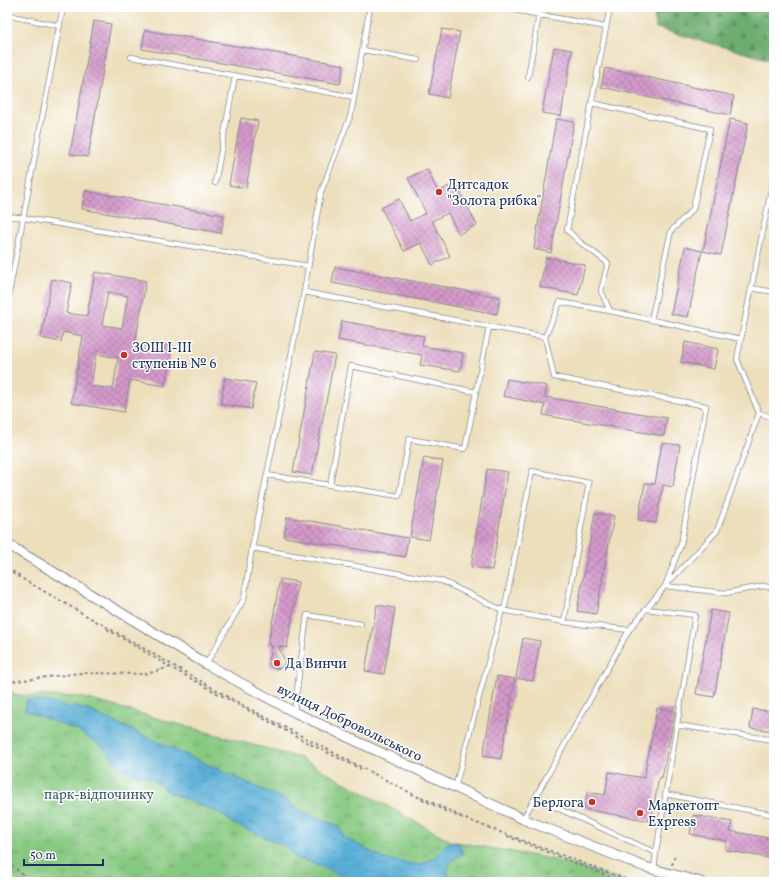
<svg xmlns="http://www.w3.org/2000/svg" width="781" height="889" font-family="Vollkorn,serif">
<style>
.forest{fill:url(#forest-firs);stroke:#446e66}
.park{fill:url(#park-tufts);stroke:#527c70}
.water{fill:url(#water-ripples);stroke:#3a6e9a}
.building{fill:url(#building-cross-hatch);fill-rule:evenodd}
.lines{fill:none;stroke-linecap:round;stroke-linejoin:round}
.service-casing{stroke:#84878d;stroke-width:6}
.minor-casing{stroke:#84878d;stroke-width:11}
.path{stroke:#84878d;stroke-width:2;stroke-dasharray:3 3;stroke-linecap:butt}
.service{stroke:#fff;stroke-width:4.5}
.minor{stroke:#fff;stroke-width:9}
.poi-dot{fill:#c8321e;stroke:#fff;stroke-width:1.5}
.labels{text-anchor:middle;stroke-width:3;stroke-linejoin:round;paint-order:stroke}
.poi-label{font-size:14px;fill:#1b2f5e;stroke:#fff;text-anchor:start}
.street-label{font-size:14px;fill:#1b2f5e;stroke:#fff}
.park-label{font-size:14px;fill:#3c5d68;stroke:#fff}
</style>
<defs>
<pattern id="forest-firs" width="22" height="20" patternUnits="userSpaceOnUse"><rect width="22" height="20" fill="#6ead6f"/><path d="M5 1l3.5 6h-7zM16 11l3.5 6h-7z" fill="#5a8d5e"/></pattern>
<pattern id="park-tufts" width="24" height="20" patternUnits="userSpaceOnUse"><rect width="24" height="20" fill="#88c981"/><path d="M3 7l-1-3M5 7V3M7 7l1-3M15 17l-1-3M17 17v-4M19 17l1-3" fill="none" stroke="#6ea46d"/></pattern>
<pattern id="water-ripples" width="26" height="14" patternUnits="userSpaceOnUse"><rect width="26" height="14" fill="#58aed5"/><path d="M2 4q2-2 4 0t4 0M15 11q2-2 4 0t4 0" fill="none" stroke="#488eb0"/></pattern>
<pattern id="building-cross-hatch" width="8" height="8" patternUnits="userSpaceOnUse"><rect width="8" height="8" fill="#d49aca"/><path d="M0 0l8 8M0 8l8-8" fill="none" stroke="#ab7ea7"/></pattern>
</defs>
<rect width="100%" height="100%" fill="#fff"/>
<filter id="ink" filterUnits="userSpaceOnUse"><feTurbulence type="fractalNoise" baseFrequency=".025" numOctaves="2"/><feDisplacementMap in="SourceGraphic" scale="8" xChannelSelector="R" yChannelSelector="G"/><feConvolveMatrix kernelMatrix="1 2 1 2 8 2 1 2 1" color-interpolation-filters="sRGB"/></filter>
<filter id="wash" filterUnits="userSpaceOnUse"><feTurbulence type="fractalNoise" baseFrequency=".012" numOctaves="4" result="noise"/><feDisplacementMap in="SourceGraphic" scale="16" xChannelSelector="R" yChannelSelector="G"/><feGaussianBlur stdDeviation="0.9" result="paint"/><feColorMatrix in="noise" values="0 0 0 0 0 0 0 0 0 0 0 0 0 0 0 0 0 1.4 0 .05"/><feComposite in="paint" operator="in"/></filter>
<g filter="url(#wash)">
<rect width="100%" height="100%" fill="#eddfbc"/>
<path class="forest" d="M653 7H774V61L656 28Z"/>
<path class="park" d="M7 685 15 695 81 697 300 758 451 841 552 859 630 882H7Z"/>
<path class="water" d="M26 700H37L88 710 290 802 297 809 338 826 344 837 384 859 420 865 435 857 447 843H458L463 853 450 862 446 882H356L350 880 318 865 295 857 285 846 234 824 221 814 168 792 153 779 120 768 103 747 78 731 25 710Z"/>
<g id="blocks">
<path class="building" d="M94 21 111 24 88 157 70 154Z
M442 29 460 32 448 98 429 94Z
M145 30 344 65 340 84 142 49Z
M554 47 572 50 561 116 542 113Z
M605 68 734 96 730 115 601 87Z
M241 118 258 121 246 188 229 185Z
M556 119 574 122 551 253 534 249Z
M730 119 748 123 721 255 703 251Z
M427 169 438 192 455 183 477 225 459 234 448 213 432 221 450 256 432 265 421 243 404 251 381 208 399 199 410 221 426 213 408 178Z
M85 191 224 215 221 233 82 209Z
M685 247 702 251 688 317 671 314Z
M546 257 585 265 578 295 540 287Z
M335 267 500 297 497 314 332 283Z
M95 272 146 281 135 344 150 347 151 343 172 346 165 386 130 380 124 412 71 403 83 336 63 332 61 342 41 338 52 279 72 283 66 313 87 316ZM108 292 128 296 122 328 102 325ZM96 354 118 358 113 389 91 386Z
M342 321 424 336 422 346 463 353 460 371 420 365 422 355 338 340Z
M685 342 718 349 714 369 681 362Z
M315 352 335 355 312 475 293 472Z
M225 378 256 383 251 409 221 404Z
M507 379 547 386 545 397 667 418 664 436 543 415 545 405 503 396Z
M662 443 680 445 673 487 663 485 656 523 638 520 645 483 655 484Z
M424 457 443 461 429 540 410 537Z
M487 469 508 472 492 570 471 567Z
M595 513 614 516 596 614 577 611Z
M287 517 408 538 405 557 284 537Z
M280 579 298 582 287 648 278 646 285 661 284 665 280 668 276 669 271 667 269 662 272 646 268 645Z
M377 605 395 608 384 674 365 671Z
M711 610 729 613 714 697 696 694Z
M523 638 540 641 533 681 516 678Z
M497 676 515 679 501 759 483 756Z
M657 708 675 711 662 778 659 777 651 821 584 809 587 792 605 795 609 772 644 778Z
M753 709 774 712V731L750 728Z
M693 815 732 822 730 831 774 839V859L725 850 727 841 690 834Z"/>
</g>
</g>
<g filter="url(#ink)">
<use href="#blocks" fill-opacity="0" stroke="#84878d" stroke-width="1"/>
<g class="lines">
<g class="service-casing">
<path id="service" d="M498 7 606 27
M610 7 567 230 581 243 608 263 601 291 610 311 741 339
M7 14 16 17 60 26
M363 50 418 60
M131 57 354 97
M528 77 539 15
M592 103 710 129 693 209 671 231 651 320
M215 183 235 76
M7 216 24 218 308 266
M751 288 774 292
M304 292 545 337 560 302 610 311
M7 304 63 7
M545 337 554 377 706 406 681 544 665 586 726 593 763 586 774 588
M759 413 774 418
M267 475 330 485 351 366 476 392 489 327
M330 485 399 496 409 439 465 449 476 392
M252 548 442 581 502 610 564 622
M646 609 695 615 656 853
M206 664 244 599 252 548 304 292 321 192 351 114 370 7
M294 712 307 615 361 624
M677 725 774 740
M455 788 502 610 505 606 532 471 589 483 564 622 629 630
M665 794 774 815
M535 798 656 853 654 869
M523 819 629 630 665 586 717 531 759 413 737 359 774 175"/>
</g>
<g class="minor-casing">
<path id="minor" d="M7 544 206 664 294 712 523 819 645 867 701 882"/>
</g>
<path class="path" d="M7 568 22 577
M7 570 244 706 447 812 633 882
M107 629 170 667 306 742 361 769
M7 682 80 673 146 674 170 667
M421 797 462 817
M507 836 623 882
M7 861 31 882
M672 865 675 855"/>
<use href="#service" class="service"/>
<use href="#minor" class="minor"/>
</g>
</g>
<g class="poi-dot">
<circle cx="439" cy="192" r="4"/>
<circle cx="124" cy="355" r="4"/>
<circle cx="277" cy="663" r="4"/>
<circle cx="592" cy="802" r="4"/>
<circle cx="640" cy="813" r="4"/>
</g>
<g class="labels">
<g class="poi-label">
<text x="447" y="189">Дитсадок<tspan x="447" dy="16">"Золота рибка"</tspan></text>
<text x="132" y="352">ЗОШ І-ІІІ<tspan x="132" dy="16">ступенів № 6</tspan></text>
<text x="285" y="668">Да Винчи</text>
<text x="584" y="807" text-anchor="end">Берлога</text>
<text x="648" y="810">Маркетопт<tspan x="648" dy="16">Express</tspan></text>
</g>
<g class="street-label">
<text transform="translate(350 722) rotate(26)" y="5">вулиця Добровольського</text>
</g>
<g class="park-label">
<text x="99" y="799">парк-відпочинку</text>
</g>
</g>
<rect width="781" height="889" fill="none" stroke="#fff" stroke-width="24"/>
<path d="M24 859v6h79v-6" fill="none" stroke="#1b2f5e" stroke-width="2"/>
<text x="30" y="859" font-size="12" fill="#1b2f5e" stroke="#ffffff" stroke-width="3" paint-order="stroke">50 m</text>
</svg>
